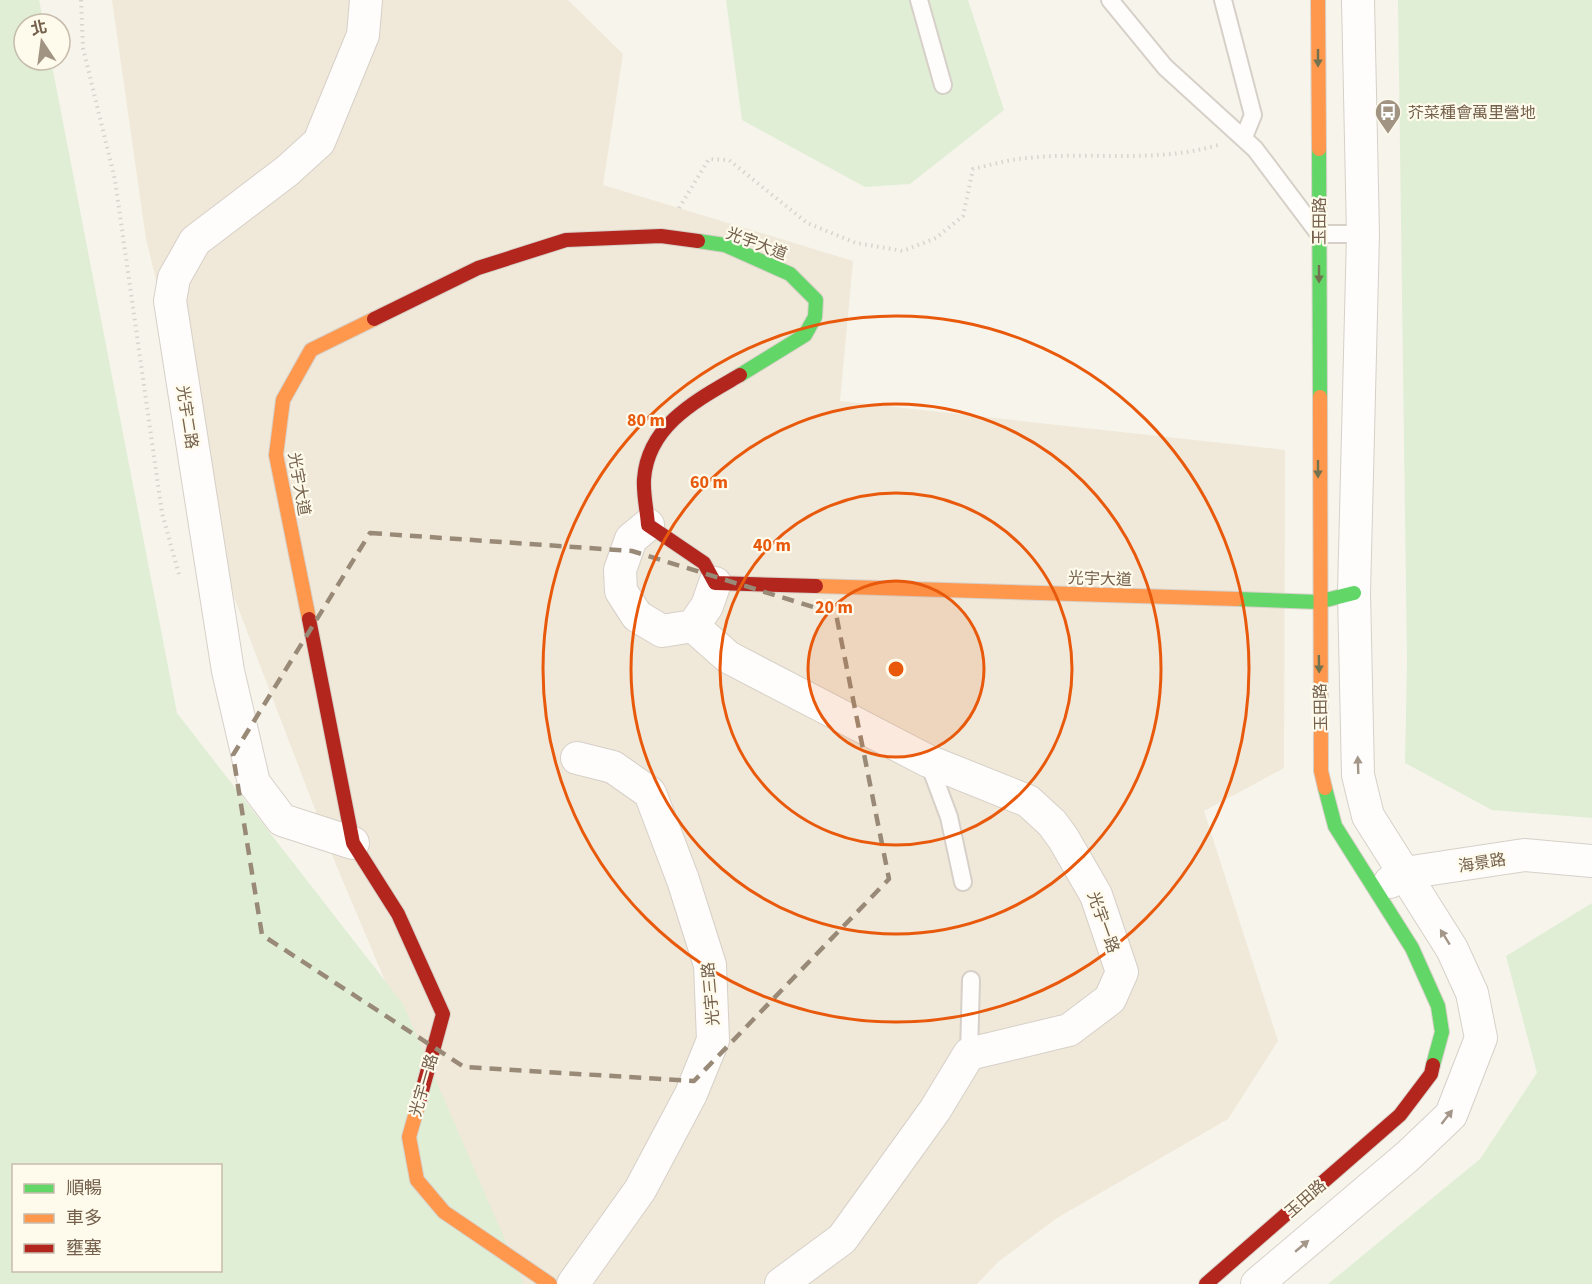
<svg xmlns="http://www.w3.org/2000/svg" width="1592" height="1284" font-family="'Source Sans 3','Noto Sans TC',sans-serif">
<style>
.residential{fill:#f0e8d8}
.green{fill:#e0eed6;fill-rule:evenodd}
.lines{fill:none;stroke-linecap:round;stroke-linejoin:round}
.lane-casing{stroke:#d6d0c8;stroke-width:20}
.street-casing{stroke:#d6d0c8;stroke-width:34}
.fast-casing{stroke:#d7d1c9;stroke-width:16}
.slow-casing{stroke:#d7d1c9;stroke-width:16}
.jam-casing{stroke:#d7d1c9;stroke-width:16}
.path{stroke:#d9d4ce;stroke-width:4;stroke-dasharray:1.5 4.5;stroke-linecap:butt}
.lane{stroke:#fefdfc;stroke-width:16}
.street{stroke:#fefdfc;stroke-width:32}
.fast{stroke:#63d668;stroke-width:14}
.slow{stroke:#ff974d;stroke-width:14}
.jam{stroke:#b3261e;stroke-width:14}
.oneway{fill:#71724f}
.oneway2{fill:#a49789}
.marked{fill:none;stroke:#998a78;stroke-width:4.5;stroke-dasharray:12 8;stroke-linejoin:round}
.ring{fill:none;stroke:#e8590c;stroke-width:3}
.labels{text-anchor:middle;stroke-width:4.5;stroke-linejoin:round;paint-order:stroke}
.poi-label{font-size:16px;fill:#74604b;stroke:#fefaec;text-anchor:start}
.street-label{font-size:16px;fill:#74604b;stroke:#fefaec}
.centre{fill:#e8590c;stroke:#fefaec;stroke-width:3}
.ring-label{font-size:18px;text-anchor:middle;font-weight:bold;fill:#e8590c;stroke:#fefaec;stroke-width:4.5;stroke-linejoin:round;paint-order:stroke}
</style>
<rect width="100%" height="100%" fill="#f7f4eb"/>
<path class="residential" d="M112 0H568L623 54 603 185 853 261 840 401 1285 450 1284 768 1204 811 1278 1041 1228 1119 1057 1218 998 1262 977 1284H429L397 1009 337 867 234 597 146 239Z"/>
<path class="green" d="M0 0H39L44 24H24V60H51L177 713 403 1004 524 1284H0ZM14 1166H220V1270H14Z
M726 0H968L1004 110 910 184 865 187 742 120Z
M1398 0H1592V818L1492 810 1405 763 1407 662Z
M1592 903V1284H1328L1480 1159 1537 1073 1506 956Z"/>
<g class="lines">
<g class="lane-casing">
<path id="lane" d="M919 0 943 85
M1110 0 1165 67 1255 149 1319 234H1363
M1223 0 1253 115 1244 137
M928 761 949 817 963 882
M969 1054 971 980"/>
</g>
<g class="street-casing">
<path id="street" d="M648 525 631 539 620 570 621 591 637 616 662 631 693 626
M715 583 707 606 693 626 728 657 928 761 1028 801 1052 823 1063 838 1096 895 1122 972 1110 999 1069 1030 969 1054 935 1110 842 1239 781 1284
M353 843 282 820 254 783 228 671 170 301 174 278 195 241 287 171 319 142 363 35 366 0
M1390 882 1405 873 1524 855 1592 861
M573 1284 640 1190 691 1094 713 1040 710 965 683 880 650 793 613 767 577 758
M1257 1284 1408 1156 1451 1115 1481 1038 1472 993 1452 949 1368 816 1358 775 1354 593 1363 234 1358 0"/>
</g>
<g class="fast-casing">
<path id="fast" d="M1319 149 1320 397
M698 241 725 245 790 274 816 300 815 317 805 335 740 375
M1237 599 1318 602 1354 593
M1325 788 1335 826 1412 948 1438 1006 1442 1032 1433 1065"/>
</g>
<g class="slow-casing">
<path id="slow" d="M1318 0 1319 149
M1320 397 1321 771 1325 788
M816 586 1237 599
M309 619 276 455 283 400 311 350 374 319
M419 1102 409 1137 417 1180 444 1212 550 1284"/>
</g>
<g class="jam-casing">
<path id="jam" d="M374 319 478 268 566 240 661 236 698 241
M740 375C699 399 648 424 644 479 643 494 647 510 648 525L704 563 715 583 816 586
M309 619 353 843 398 914 443 1014 419 1102
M1206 1284 1400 1115 1431 1074 1433 1065"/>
</g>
<path class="path" d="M81 0 83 48 115 180 162 513 180 578
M679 208 709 159 729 160 807 223 856 243 903 251 936 238 963 216 973 169C991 165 1010 159 1028 158 1092 151 1154 164 1218 145"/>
<use href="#lane" class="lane"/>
<use href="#street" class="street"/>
<use href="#fast" class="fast"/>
<use href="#slow" class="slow"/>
<use href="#jam" class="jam"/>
</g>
<defs><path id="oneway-solid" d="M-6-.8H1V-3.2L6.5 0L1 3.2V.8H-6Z" transform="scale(1.5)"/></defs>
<g class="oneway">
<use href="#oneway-solid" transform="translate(1318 58) rotate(90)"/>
<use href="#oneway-solid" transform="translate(1319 274) rotate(90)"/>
<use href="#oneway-solid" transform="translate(1318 469) rotate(90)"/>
<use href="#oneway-solid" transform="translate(1319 664) rotate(89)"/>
</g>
<g class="oneway2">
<use href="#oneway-solid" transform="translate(1358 765) rotate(-92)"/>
<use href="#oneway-solid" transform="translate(1445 937) rotate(-122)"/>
<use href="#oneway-solid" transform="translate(1447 1117) rotate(-52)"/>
<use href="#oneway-solid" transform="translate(1302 1246) rotate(-40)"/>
</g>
<path class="marked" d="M370 533 632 551 836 614 889 879 694 1081 464 1067 262 935 233 755Z"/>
<circle cx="896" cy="669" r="88" fill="#e8590c" fill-opacity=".12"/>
<g class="ring">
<circle cx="896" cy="669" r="88"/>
<circle cx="896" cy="669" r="176"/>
<circle cx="896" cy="669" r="265"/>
<circle cx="896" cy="669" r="353"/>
</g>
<defs>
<g id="bus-pin" transform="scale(1.35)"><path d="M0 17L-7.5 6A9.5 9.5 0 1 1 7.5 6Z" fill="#a29483" stroke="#fefaec"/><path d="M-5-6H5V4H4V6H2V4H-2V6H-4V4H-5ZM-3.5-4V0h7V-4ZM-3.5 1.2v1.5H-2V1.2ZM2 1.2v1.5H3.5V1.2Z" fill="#fff"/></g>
</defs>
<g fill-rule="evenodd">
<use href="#bus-pin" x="1388" y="112"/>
</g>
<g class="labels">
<g class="poi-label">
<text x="1408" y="118">芥菜種會萬里營地</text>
</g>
<g class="street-label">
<text transform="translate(1319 221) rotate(-90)" y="6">玉田路</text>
<text transform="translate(757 243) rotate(21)" y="6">光宇大道</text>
<text transform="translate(188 417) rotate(81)" y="6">光宇二路</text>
<text transform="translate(300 484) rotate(80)" y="6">光宇大道</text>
<text transform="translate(1100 578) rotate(2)" y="6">光宇大道</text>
<text transform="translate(1320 707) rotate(-91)" y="6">玉田路</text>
<text transform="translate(1482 862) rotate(-9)" y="6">海景路</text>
<text transform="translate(1104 922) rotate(70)" y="6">光宇一路</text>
<text transform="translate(710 994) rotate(-95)" y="6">光宇三路</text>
<text transform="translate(423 1085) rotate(-74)" y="6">光宇一路</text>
<text transform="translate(1305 1198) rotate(-41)" y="6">玉田路</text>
</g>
</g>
<circle cx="896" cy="669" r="9" class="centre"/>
<g class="ring-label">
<text x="646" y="426">80 m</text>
<text x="709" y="488">60 m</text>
<text x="772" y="551">40 m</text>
<text x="834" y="613">20 m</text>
</g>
<rect x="12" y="1164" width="210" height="108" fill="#fefaec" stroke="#c7bcac" stroke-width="1.5"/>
<rect x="24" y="1184" width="30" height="9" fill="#63d668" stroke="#c7bcac" stroke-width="1.5"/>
<text x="66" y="1194" font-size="18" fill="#74604b">順暢</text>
<rect x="24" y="1214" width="30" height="9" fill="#ff974d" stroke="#c7bcac" stroke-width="1.5"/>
<text x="66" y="1224" font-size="18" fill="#74604b">車多</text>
<rect x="24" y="1244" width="30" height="9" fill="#b3261e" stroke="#c7bcac" stroke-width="1.5"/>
<text x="66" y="1254" font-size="18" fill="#74604b">壅塞</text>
<g transform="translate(42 42) rotate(347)"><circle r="28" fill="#fefaec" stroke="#c7bcac" stroke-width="1.5"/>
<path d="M0-4.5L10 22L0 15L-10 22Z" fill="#a29483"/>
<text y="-9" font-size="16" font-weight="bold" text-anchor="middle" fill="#74604b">北</text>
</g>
</svg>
